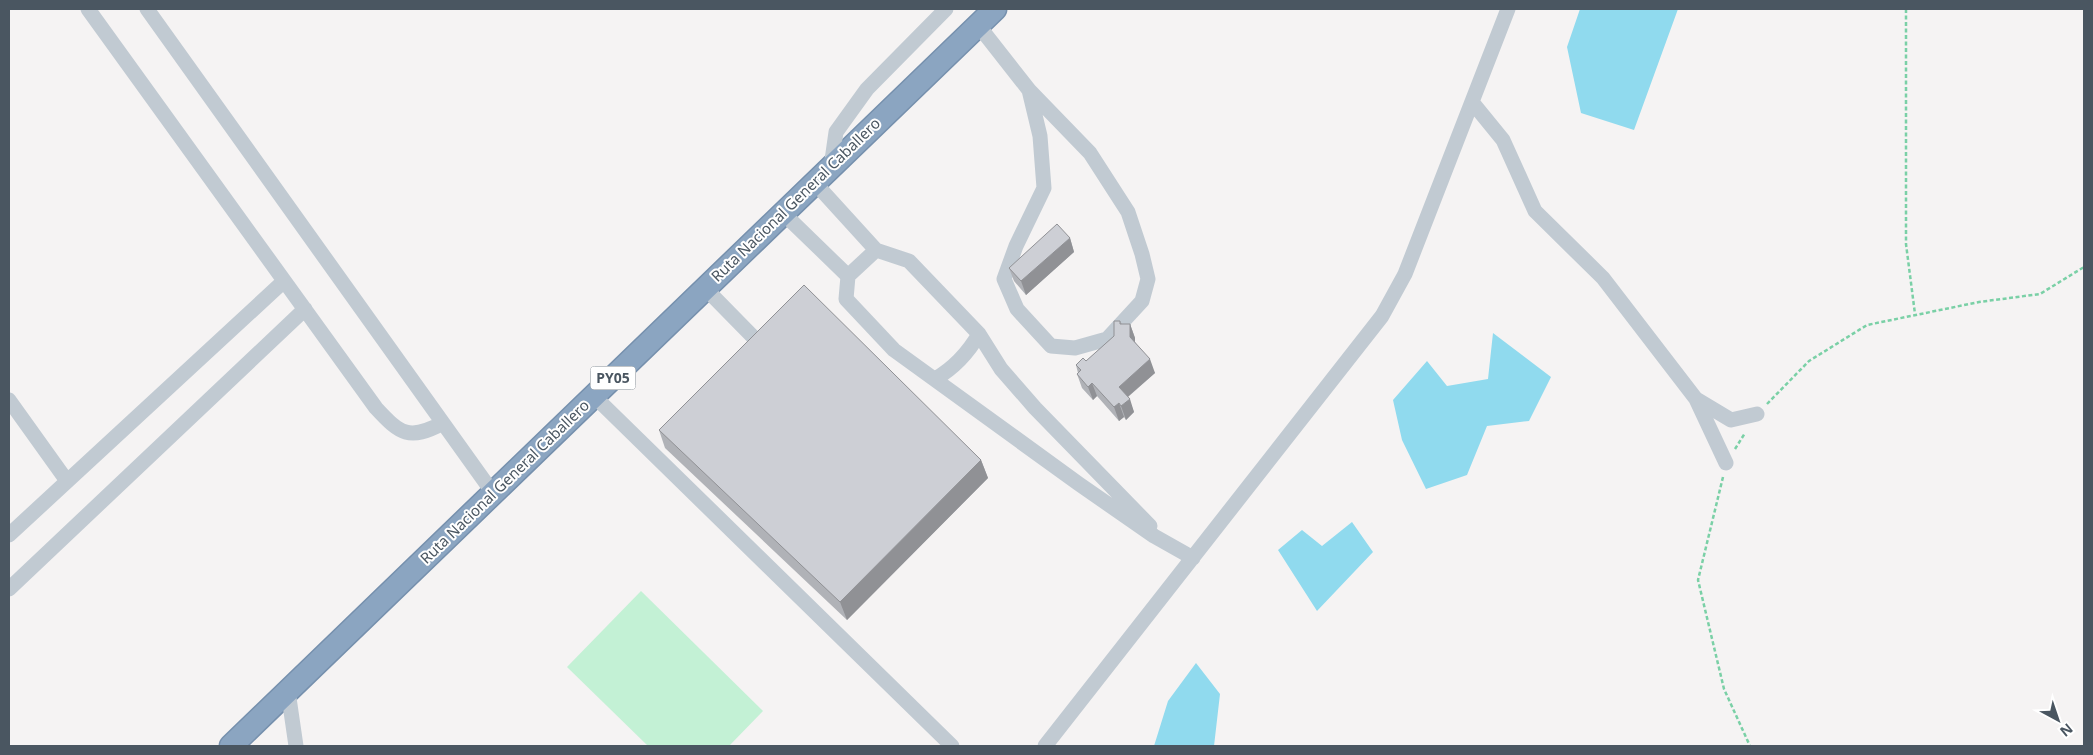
<svg xmlns="http://www.w3.org/2000/svg" width="2093" height="755" font-family="'Noto Sans',sans-serif">
<style>
.green{fill:#c3f1d5}
.water{fill:#90daee}
.lines{fill:none;stroke-linecap:round;stroke-linejoin:round}
.highway-casing{stroke:#7690ad;stroke-width:25}
.path{stroke:#7ad0a6;stroke-width:2.5;stroke-dasharray:4 2.5;stroke-linecap:butt}
.minor{stroke:#c1cad2;stroke-width:15}
.highway{stroke:#8ba5c1;stroke-width:22}
.wall{fill:#b0b2b7}
.shaded-wall{fill:#909195}
.building{fill:#cdcfd5;stroke:#909195}
.labels{text-anchor:middle;stroke-width:4;stroke-linejoin:round;paint-order:stroke}
.shield{fill:#fff;stroke:#808990;stroke-width:1}
.shield-label{font-size:14px;font-weight:bold;fill:#4a5661}
.street-label{font-size:15px;fill:#4a5661;stroke:#fff}
</style>
<rect width="100%" height="100%" fill="#f5f3f3"/>
<path class="green" d="M641 591 763 711 729 746H648L567 667Z"/>
<path class="water" d="M1580 9H1678L1634 130 1581 113 1567 47Z
M1493 333 1551 377 1529 421 1487 426 1467 475 1426 489 1402 440 1393 400 1427 361 1447 386 1488 379Z
M1352 522 1373 552 1317 611 1278 550 1302 530 1322 546Z
M1196 663 1220 694 1214 746H1154L1168 701Z"/>
<g class="lines">
<g class="highway-casing">
<path id="highway" d="M231 746 995 9"/>
</g>
<path class="path" d="M1906 9V244L1915 314
M1767 404 1809 361 1867 325 1979 302 2040 294 2084 267
M1735 449 1745 433
M1723 477 1698 580 1724 689 1750 746"/>
<path class="minor" d="M88 9 376 408C400 434 409 441 443 423
M147 9 493 493
M978 25 1029 90 1040 136 1044 188 1016 246 1004 279 1017 309 1051 346 1075 348 1107 339 1142 301 1148 279 1142 254 1128 212 1090 153 1029 90
M1472 102 1503 140 1535 211 1603 278 1696 399 1726 463
M831 167 836 132 867 89 946 9
M815 183 876 250 909 261 979 334 1001 369 1035 408 1150 526
M783 213 848 276 846 299 894 350 1079 484 1154 536 1193 558
M848 276 876 250
M705 288 758 342
M935 379C954 368 968 353 979 334
M594 396 952 746
M1696 399 1731 420 1757 414
M9 400 67 481
M9 535 284 281
M9 589 305 309
M288 691 296 746
M1045 746 1382 316 1405 274 1508 9"/>
<use href="#highway" class="highway"/>
</g>
<path class="wall" d="M1070 238 1074 252 1026 295 1014 281 1009 268Z
M1120 321 1122 324H1130L1135 338V342L1155 373 1128 397 1134 412 1126 420 1124 417 1119 421 1097 396 1093 400 1082 388 1077 374 1078 373 1076 365 1086 361 1114 336Z
M659 430 981 460 988 478 847 620 665 448Z"/>
<path class="shaded-wall" d="M1070 238 1074 252 1026 295 1021 281Z
M1130 324 1135 338V350L1130 337Z
M1150 359 1155 373 1124 400 1119 387Z
M1092 383 1097 396 1093 400 1088 387Z
M1130 399 1134 412 1126 420 1121 406Z
M1119 403 1124 417 1119 421 1114 407Z
M981 460 988 478 847 620 840 602Z"/>
<path class="building" d="M1057 224 1070 238 1021 281 1009 268Z
M804 285 981 460 840 602 659 430Z
M1114 321H1120V324H1130V337L1150 359 1119 387 1130 399 1121 406 1119 403 1114 407 1092 383 1088 387 1077 374 1081 370 1076 365 1083 358 1086 361 1114 336Z"/>
<g class="labels">
<rect class="shield" x="590.5" y="366.5" width="45" height="23" rx="4"/>
<g class="shield-label">
<text x="613" y="383">PY05</text>
</g>
<g class="street-label">
<text transform="translate(796 200) rotate(-44)" y="5">Ruta Nacional General Caballero</text>
<text transform="translate(505 482) rotate(-44)" y="5">Ruta Nacional General Caballero</text>
</g>
</g>
<rect width="2093" height="755" fill="none" stroke="#4a5661" stroke-width="20"/>
<g transform="translate(2058 720) rotate(140)" stroke="#ffffff" stroke-width="4" paint-order="stroke">
<path d="M0-4L9 19L0 12L-9 19Z" fill="#4a5661"/>
<text y="-8" font-size="14" font-weight="bold" text-anchor="middle" fill="#4a5661">N</text>
</g>
</svg>
